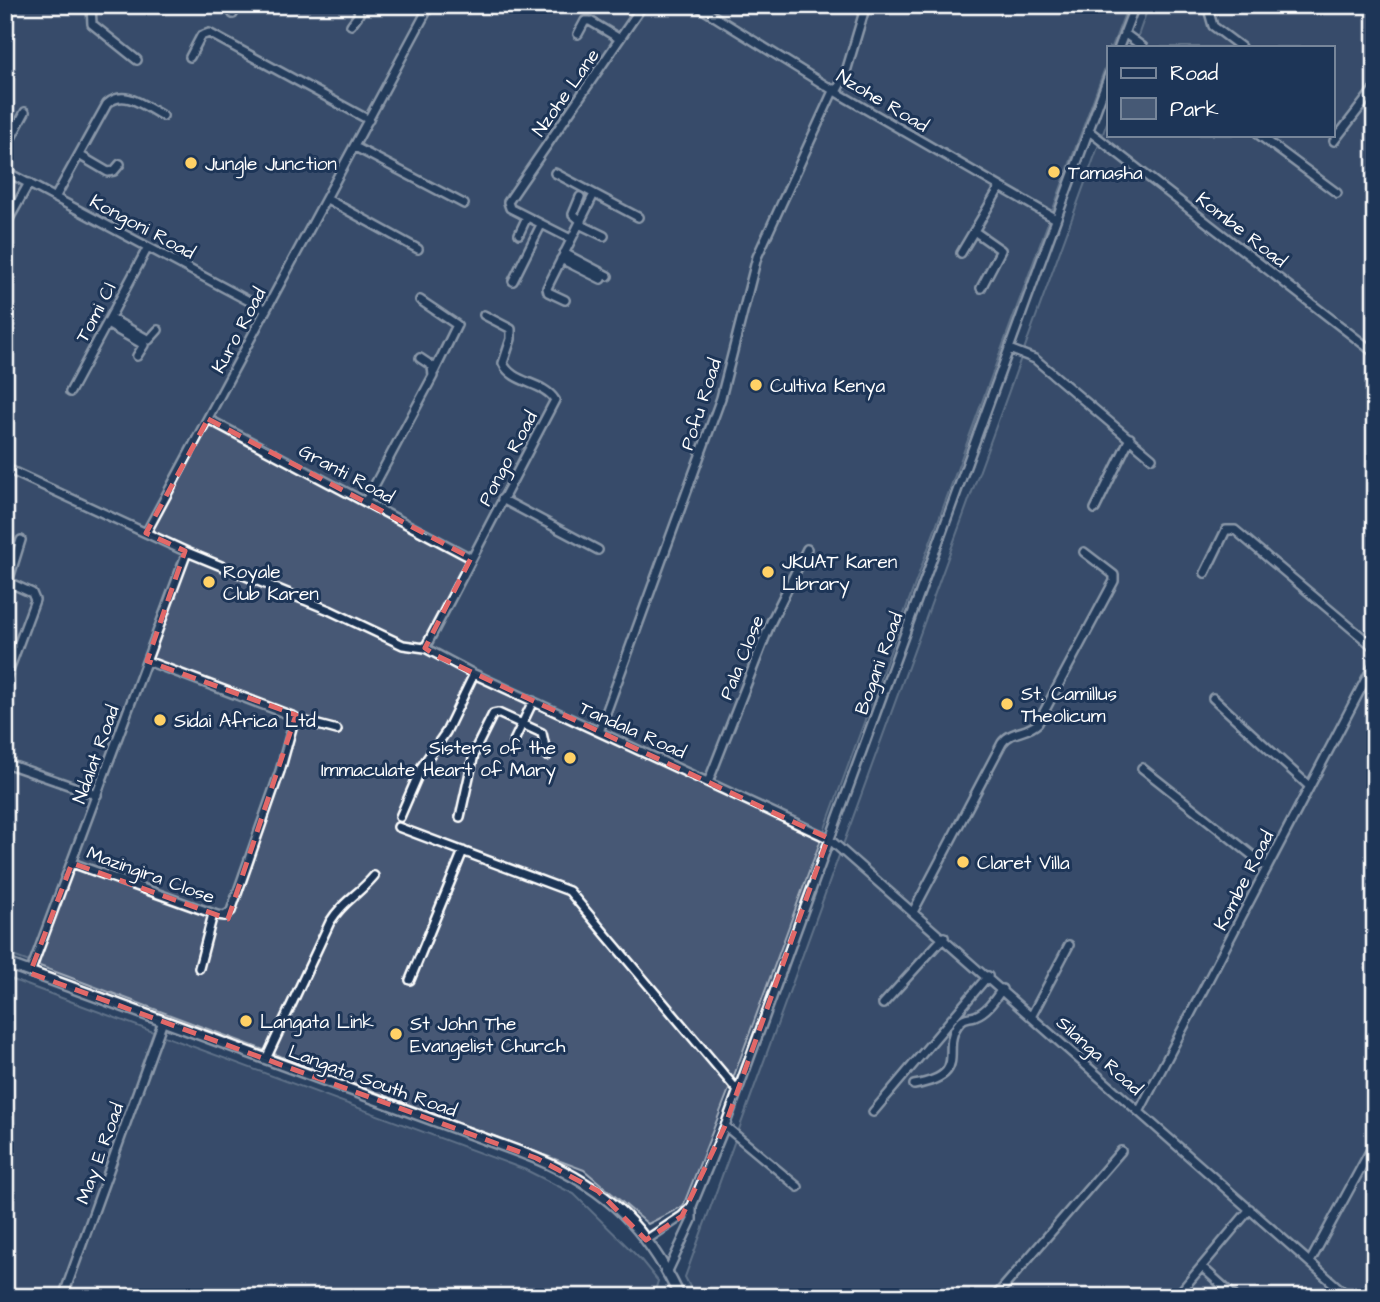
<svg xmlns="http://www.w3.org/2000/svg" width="1380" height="1302" font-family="'Architects Daughter',sans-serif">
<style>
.green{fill:#465975;stroke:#a2acba;stroke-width:2}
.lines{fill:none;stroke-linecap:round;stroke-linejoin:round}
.minor-casing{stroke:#fff;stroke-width:12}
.tertiary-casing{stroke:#fff;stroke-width:14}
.minor{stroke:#1d3557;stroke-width:7}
.tertiary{stroke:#1d3557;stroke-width:9}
.marked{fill:none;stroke:#e26868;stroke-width:5;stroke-dasharray:14 9;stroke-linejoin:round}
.poi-dot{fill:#ffd166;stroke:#1d3557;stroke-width:2.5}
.labels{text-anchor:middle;stroke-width:6;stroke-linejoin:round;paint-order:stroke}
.street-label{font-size:19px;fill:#fff;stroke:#1d3557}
.poi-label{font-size:19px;fill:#fff;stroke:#1d3557;text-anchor:start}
</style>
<rect width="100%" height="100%" fill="#2a4161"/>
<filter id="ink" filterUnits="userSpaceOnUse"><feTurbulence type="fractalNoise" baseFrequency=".0143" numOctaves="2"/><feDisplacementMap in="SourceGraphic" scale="14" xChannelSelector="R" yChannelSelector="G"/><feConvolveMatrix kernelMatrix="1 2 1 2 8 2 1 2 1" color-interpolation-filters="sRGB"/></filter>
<g filter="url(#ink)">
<path class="green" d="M5 5H1128L1112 47H1109V57L728 1092 683 1206 648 1224 584 1170 5 953Z
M1149 5H1375V1297H695L685 1277 1109 117V135H1333V47H1134Z
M5 977 526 1170 574 1194 641 1260 658 1281 653 1297H5Z"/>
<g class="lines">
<g class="minor-casing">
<path id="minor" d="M91 5 92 24 137 60
M696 5 836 92 1056 219
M1207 5 1213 26 1241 47
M233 14 237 5
M351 25 359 14 357 5
M1124 33 1143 47
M578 34 585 21H590L620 39
M1119 47 1135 5
M190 57 201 36 209 33 369 120
M836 92 845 75 866 5
M1089 131 1375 353
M1259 135 1337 193
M1334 141 1375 88
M355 147 464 204
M5 149 25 112
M79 155 108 172 114 171 120 164
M5 171 266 310
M555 173 638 217
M56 196 107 104C125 88 145 107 163 116
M580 197 573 214 581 221
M327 199 418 249
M579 224 604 236
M5 226 29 183
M974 231 1001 250 981 288
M519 234 527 217
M571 239 510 208 508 202 643 5
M564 253 608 276
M961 253 1000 187
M561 259 601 279
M513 281 541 225
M420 300 457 325 434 372
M565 300 548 292 547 288 594 194
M110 318 149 340 158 330
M107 324 144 345 137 356
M1009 349 1035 359 1152 458
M70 392 148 247
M208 419 471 558
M5 468 187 552 30 973
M502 499 598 550
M366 501 433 376 432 366 420 358
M1095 509 1130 438
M146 533 430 5
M187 552 329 610 403 645 425 648 474 674 828 838 1349 1297
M1205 573 1226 530H1235L1375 648
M425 648 555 400C543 381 512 384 503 363L511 339V329L484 315
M5 681 35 600 32 593 8 582 21 540
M1213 698 1309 786
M295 719 337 730
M599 732 721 398 757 257 834 89
M513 743 533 701
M5 763 97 795
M1142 768 1267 867
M709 780 771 622 807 549
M400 817 422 766 446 732 474 674
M460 817 475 750 493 714 498 713 542 733 547 756
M398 827 569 891 737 1090
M72 863 217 915 225 916 231 911 280 771 295 717 147 661
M913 912 1002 743C1011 730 1027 734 1038 723L1114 581V575L1084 552
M199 968 213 914
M410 980 463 851
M883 1004 944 937
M1032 1015 1069 945
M266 1059 330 922C343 901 358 895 374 876
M914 1085C974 1074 937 1049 960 1022 965 1016 969 1018 975 1016 988 1011 995 999 1002 989
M873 1112 988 976
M1139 1112 1375 662
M725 1126 798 1187
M646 1240 682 1216 692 1206 725 1126 1109 75
M1310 1262 1375 1142
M1202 1267 1235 1297
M668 1271 692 1220V1206
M63 1297 163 1021
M995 1297 1121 1151
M1176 1297 1250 1209"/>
</g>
<g class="tertiary-casing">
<path id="tertiary" d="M5 963 520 1152C598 1181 644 1221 680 1297"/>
</g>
<use href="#minor" class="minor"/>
<use href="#tertiary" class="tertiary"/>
</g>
</g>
<path d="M0 0H1380V1302H0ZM208 419 471 558 425 648 435 655 828 838 725 1126 682 1216 646 1240 598 1191 536 1158 30 973 72 863 228 919 296 715 147 661 185 551 146 533Z" fill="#2a4161" fill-opacity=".55" fill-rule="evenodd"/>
<path class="marked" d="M208 419 471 558 425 648 435 655 828 838 725 1126 682 1216 646 1240 598 1191 536 1158 30 973 72 863 228 919 296 715 147 661 185 551 146 533Z"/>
<g class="poi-dot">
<circle cx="191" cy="163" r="7"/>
<circle cx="1054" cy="172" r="7"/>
<circle cx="756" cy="385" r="7"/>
<circle cx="768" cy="572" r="7"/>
<circle cx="209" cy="582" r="7"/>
<circle cx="1007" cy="704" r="7"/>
<circle cx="160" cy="720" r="7"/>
<circle cx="570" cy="758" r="7"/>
<circle cx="963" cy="862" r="7"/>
<circle cx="246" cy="1021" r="7"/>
<circle cx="396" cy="1034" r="7"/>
</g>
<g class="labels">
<g class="street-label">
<text transform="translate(565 92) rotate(-55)" y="7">Nzohe Lane</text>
<text transform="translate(883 100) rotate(31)" y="7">Nzohe Road</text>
<text transform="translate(143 226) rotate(28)" y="7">Kongoni Road</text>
<text transform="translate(1242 229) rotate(38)" y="7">Kombe Road</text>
<text transform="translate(95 312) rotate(-62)" y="7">Tomi Cl</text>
<text transform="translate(238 330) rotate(-62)" y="7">Kuro Road</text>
<text transform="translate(700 404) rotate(-72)" y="7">Pofu Road</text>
<text transform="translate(507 458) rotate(-62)" y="7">Pongo Road</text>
<text transform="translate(347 473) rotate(28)" y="7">Granti Road</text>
<text transform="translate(741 657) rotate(-68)" y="7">Pala Close</text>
<text transform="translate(878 663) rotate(-70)" y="7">Bogani Road</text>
<text transform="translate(633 729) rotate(24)" y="7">Tandala Road</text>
<text transform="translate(95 754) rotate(-70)" y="7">Ndalat Road</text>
<text transform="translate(151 874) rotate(20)" y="7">Mazingira Close</text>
<text transform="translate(1243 880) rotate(-63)" y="7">Kombe Road</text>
<text transform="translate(1100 1055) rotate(42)" y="7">Silanga Road</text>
<text transform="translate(373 1080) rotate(20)" y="7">Langata South Road</text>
<text transform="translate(99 1153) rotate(-70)" y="7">May E Road</text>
</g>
<g class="poi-label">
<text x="205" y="170">Jungle Junction</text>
<text x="1068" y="179">Tamasha</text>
<text x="770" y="392">Cultiva Kenya</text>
<text x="782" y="568">JKUAT Karen<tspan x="782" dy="22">Library</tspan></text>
<text x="223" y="578">Royale<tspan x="223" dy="22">Club Karen</tspan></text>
<text x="1021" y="700">St. Camillus<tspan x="1021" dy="22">Theolicum</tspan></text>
<text x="174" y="727">Sidai Africa Ltd</text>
<text x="556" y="754" text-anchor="end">Sisters of the<tspan x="556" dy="22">Immaculate Heart of Mary</tspan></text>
<text x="977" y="869">Claret Villa</text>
<text x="260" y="1028">Langata Link</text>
<text x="410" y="1030">St John The<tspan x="410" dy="22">Evangelist Church</tspan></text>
</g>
</g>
<rect width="1380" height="1302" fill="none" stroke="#1d3557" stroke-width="28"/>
<rect x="14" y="14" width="1352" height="1274" fill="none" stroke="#fff" stroke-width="2.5" filter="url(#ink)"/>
<rect x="1107" y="46" width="228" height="91" fill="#1d3557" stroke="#77869a" stroke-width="2"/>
<rect x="1121" y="68" width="35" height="10" fill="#1d3557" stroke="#77869a" stroke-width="2"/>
<text x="1170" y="80" font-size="21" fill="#ffffff">Road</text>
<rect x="1121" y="98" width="35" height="21" fill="#465975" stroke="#77869a" stroke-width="2"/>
<text x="1170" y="116" font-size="21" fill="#ffffff">Park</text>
</svg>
